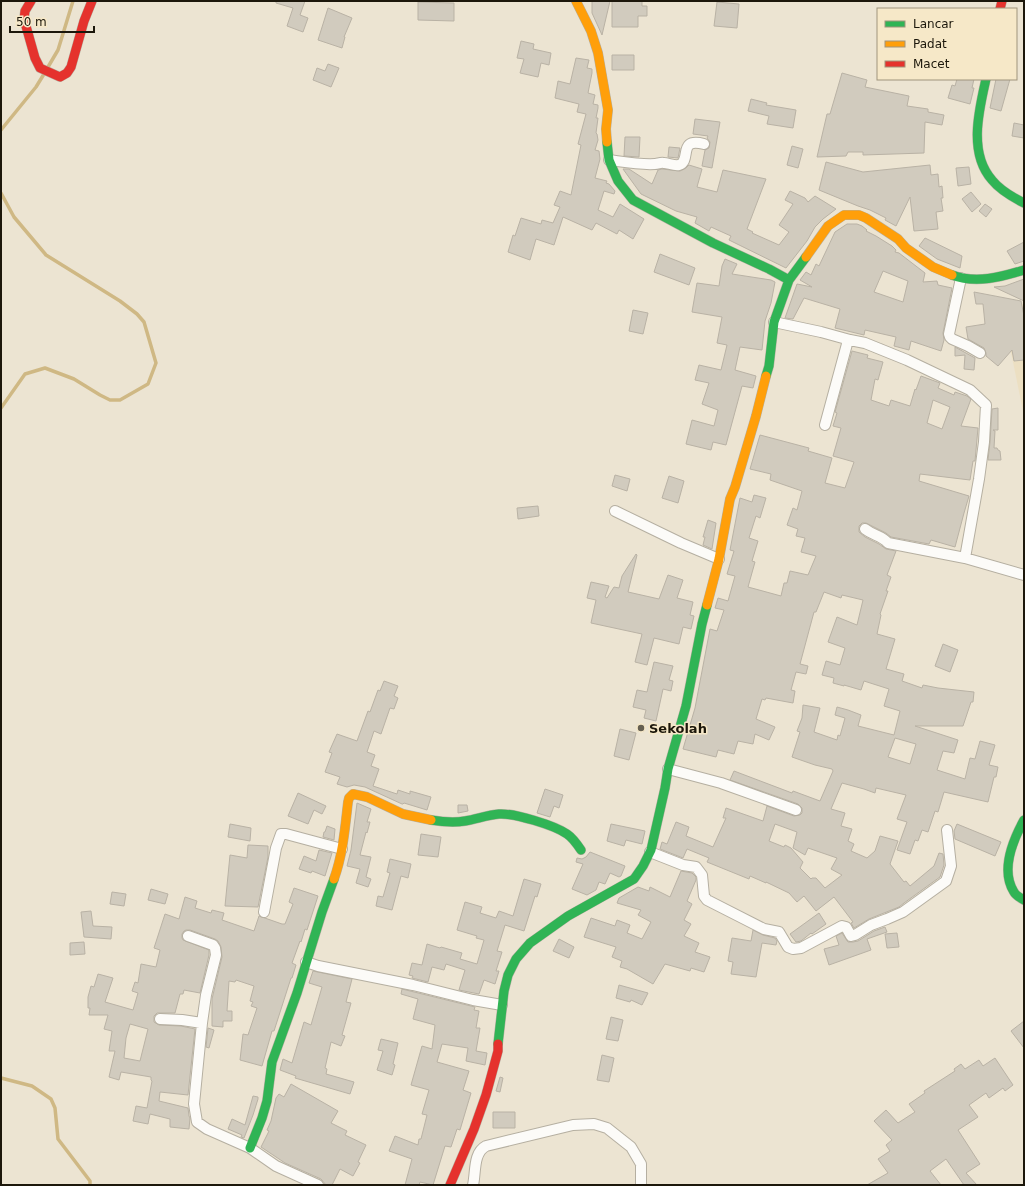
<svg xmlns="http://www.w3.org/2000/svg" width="1025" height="1186" font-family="'DejaVu Sans',sans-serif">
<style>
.built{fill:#ecdfc2}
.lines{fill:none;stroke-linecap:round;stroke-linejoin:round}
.stream{stroke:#cfb884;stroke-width:3.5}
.building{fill:#d1cbbe;stroke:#b9b2a5;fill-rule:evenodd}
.street-casing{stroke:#b5afa1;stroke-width:12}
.fast-casing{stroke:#b5afa1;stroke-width:10}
.slow-casing{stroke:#b5afa1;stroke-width:10}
.jam-casing{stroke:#b5afa1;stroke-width:10}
.street{stroke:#fcfbf8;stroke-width:10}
.fast{stroke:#30b455;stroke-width:9}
.slow{stroke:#ff9f0a;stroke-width:9}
.jam{stroke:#e5322d;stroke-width:9}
.poi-dot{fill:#655f51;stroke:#f6e8c8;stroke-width:1.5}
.labels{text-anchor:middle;stroke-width:3;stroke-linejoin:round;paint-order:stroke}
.poi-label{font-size:13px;font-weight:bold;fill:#1c170b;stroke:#f6e8c8;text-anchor:start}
</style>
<rect width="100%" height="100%" fill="#ece4d2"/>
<path class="built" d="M1024 304V416L1002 308Z"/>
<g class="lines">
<path class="stream" d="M48 67 58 50 73 1
M1 130 36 87 44 74
M1 193 14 217 46 255 120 301 137 314 144 322 156 363 148 384 120 400H110L100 395 74 379 45 368 25 374 1 408
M1 1078 32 1086 51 1099 55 1108 58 1139 90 1181V1185"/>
</g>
<path class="building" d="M276 1H305L300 15 308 18 303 32 287 26 293 8 276 3Z
M592 1H610L602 35 592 13Z
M612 1H642V6H647V16H638V27H612Z
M418 2 454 3V21L418 20Z
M717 2 739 4 737 28 714 26Z
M328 8 352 18 344 37H345L342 48 318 40Z
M521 41 534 44 533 49 551 53 549 65 541 63 538 77 520 73 524 59 517 58Z
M612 55H634V70H612Z
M576 58 589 60 587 68 592 69V73L588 93 595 95 593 104 598 105V108L596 118H598L596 133 597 134 598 140 595 150 599 151 600 159 595 178 607 181 606 183 609 184 615 191 614 194 604 191 598 210 613 217 620 204 644 219 633 239 619 230 617 234 596 223 592 230 563 217 554 245 536 239 530 260 508 252 513 235 515 236 521 218 541 224 542 220 553 223 560 207 554 205 560 191 571 195 581 145 578 144 586 114 577 112 579 104 555 98 558 81 570 84Z
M328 64 339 68 331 87 313 80 317 68 325 71Z
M842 73 867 80 865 87 909 96 907 106 928 109V112L944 115 942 125 925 122 924 153 863 155V152H848L846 156 817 157 827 114H830Z
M957 79H974L972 88H974L970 104 948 98 952 85 955 86Z
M996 79H1010L1001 111 990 108Z
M751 99 767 103 766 105 796 110 793 128 767 124 769 116 748 111Z
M695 119 720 122 712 168 702 166 705 150 709 148 710 142 707 138 708 136 693 134Z
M1014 123 1024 125V138L1012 136Z
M625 137H640L639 157 624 156Z
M792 146 803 149 798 168 787 165Z
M669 147 680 148 678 158 668 157Z
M826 162 863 172 930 165 931 175 938 174 939 187 942 186 943 198H941L943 211 936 212 938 229 914 231 910 197 896 226 885 220 886 218 870 210 858 206 819 190Z
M689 165 702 169 697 187 717 192 723 170 766 179 747 229 753 232 752 233 779 245 789 232 779 225 793 204 785 200 790 191 805 198 808 202 815 196 836 209 823 219 815 227 807 241 786 268 729 240 731 236 711 227 709 231 695 223 697 217 676 211 641 194 623 169H629L652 184 658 170 662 169 680 171 686 168Z
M969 167 971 184 958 186 956 168Z
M971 192 981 204 972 212 962 199Z
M985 204 992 209 986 217 979 211Z
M847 224H857L862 226 867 230 866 231 876 236 892 246 896 250 895 252 899 253 925 273 923 282 937 281 938 285 952 288 943 333 944 340 941 351 911 341 909 350 894 346 896 337 865 330 864 335 835 328 840 309 804 298 793 319 785 318 797 284 812 287 800 280 806 272 811 275 816 264 819 266 835 232ZM883 271 908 281 903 302 874 292Z
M925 238 962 256 960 268 937 259 919 246Z
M1024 242V261L1015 264 1007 251Z
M660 254 695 268 689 285 654 272Z
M725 259 737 264 732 274 771 280 775 282 771 303 765 321 762 350 740 347 735 370 756 376 753 388 742 386 726 445 713 442 711 450 686 444 692 420 714 426 718 410 702 404 709 383 695 380 699 365 721 370 727 345 717 343 722 317 692 312 697 283 719 286 722 266Z
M1024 279V301L994 287 1005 286Z
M974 292 1021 301 1024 316V360L1014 361 1012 350 998 366 986 356V353L984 348 968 339 966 327 985 324 983 304H976Z
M633 310 648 313 643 334 629 331Z
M955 347 975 358 974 370 964 369 965 355 955 356Z
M852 351 868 355 867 358 883 362 878 380 875 379 871 400 889 406 891 400 910 406 915 389 916 390 921 376 940 383 938 388 954 395 955 392 967 396 971 399 961 426 978 428 975 461H973L970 480 920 474 919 481 969 496 964 513 955 547 931 540 929 544 891 537 886 533 866 523H862L859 526V532L865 537 879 544 886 549 896 551 887 575 891 577 886 591H888L880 614 881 615 877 634 895 639 886 669 904 674 902 681 922 688 923 685 938 688 974 692 973 702H971L963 726H915L958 740 954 753 943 751 937 770 965 779 970 758 975 759 980 741 995 745 989 765 998 767 996 777H994L988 802 944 792 938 812 935 811 928 832 922 830 918 841 915 840 910 854 897 850 907 822 897 819 906 795 876 788 875 793 864 789 842 783 831 809 845 813 841 826 852 829 848 841 854 844 851 851 867 858 875 851 880 836 898 841 890 864 904 882 906 881 910 886 934 866 939 853 943 854 944 865 940 877 904 903 899 907 869 919 854 928 851 923 853 922 834 897 816 911 804 896 797 902 789 893 766 882V883L750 876 749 879 707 862 709 858 687 849 683 858 660 849 662 842 667 844 676 822 689 827 686 836 713 847 726 818H723L726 808 763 821 767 806 794 816 800 815 802 813V808L798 804 730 780 734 771 792 793 793 791 820 801 833 771 832 769 815 765 792 757 800 732 797 731 802 718 803 705 820 708 814 732 837 740 838 735 840 736 845 718 835 715 837 707 848 710 861 715 858 726 894 735 900 711 884 706 889 689 864 681 861 690 844 685V686L833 683 834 678 822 675 826 661 840 665 845 648 828 642 837 617 857 625 863 600 842 595 841 598 824 592 816 612H814L800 664 808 666 806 674 796 672 791 690 795 691 793 703 766 698 765 700 762 699 756 719 775 727 769 740 755 734 753 744 738 741 734 754 718 750 716 757 683 749 695 708 710 629 717 631 724 610 715 608 718 598 728 601 735 576 727 574 734 551 730 550 740 498 752 502 754 495 766 498 760 518 756 516 749 538 758 541 752 561 755 562 748 587 781 596 784 583H787L790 571 808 575 816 556 801 552 805 538 796 536 798 529 787 525 793 508 797 510 802 491 770 480 771 474 750 469 760 435 809 448 808 451 832 458 825 483 845 488 854 462 833 456 841 428 833 426 837 413 835 412ZM933 400 950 407 942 429 927 423ZM895 738 916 744 910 764 888 757ZM775 824 797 832 793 848 805 855 808 848 837 858 831 869 842 875 825 888 816 878H812L811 879 800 868 803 862 791 848 785 845 784 847 769 841Z
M998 408V430H993L995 431 994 448H997L998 450 1000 451 1001 460H988L990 442 992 409Z
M615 475 630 479 627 491 612 486Z
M669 476 684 481 678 503 662 498Z
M538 506 539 516 518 519 517 508Z
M708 520 716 523 712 549 703 545 705 537H703Z
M636 554 637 555 628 592 659 599 668 575 683 580 677 598 693 602 690 615 694 616 691 629 683 627 679 644 654 638 647 665 635 662 642 634 591 623 596 600 587 598 591 582 609 586 605 597 607 598 614 587 619 588 622 576Z
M943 644 958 650 950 672 935 666Z
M654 662 673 666 669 680 673 681 671 691 663 689 656 721 644 718 646 710 633 707 637 690 647 692Z
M384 681 398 686 394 696 398 698 394 709 390 708 381 734 374 731 367 752 375 755 371 766 379 769 373 786 397 794 398 790 410 794V791L431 797 427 810 404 803 403 804H402L365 787 354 785 347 787 337 784 340 777 325 772 332 753 329 752 337 734 357 741 368 711 370 712 378 690 380 691Z
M620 729 636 733 629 760 614 756Z
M545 789 563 795 559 808 554 806 550 817 537 813Z
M298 793 326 806 322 814 314 810 308 824 288 816Z
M357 803 371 809 367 822H370L367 833 366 832 360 855 371 857 366 877 371 879 368 887 356 883 360 869 347 866 351 850Z
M458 805H467L468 811 458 813Z
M230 824 251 828 250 841 228 837Z
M611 824 645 831 642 844 626 840 624 846 607 841Z
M957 824 1001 842 995 856 955 839 954 831Z
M327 826 335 829 334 840 323 837 324 832H325Z
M421 834 441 837 438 857 418 855Z
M248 845 268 846V857L258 907 225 906 230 855 247 858Z
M319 850 332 853 325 876 312 871 311 873 299 869 304 856 316 861Z
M590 852 625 866 621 876 619 877 610 873 605 884 599 882 596 890 587 895 572 889 583 864 576 862 577 858 582 859 586 857Z
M390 859 411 864 408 878 401 876 392 910 376 906 378 896 383 897 390 873 387 872Z
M681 871 692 873 696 877V880L687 901 692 904 684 920 691 924 684 936 699 943 695 952 710 957 704 972 691 968 690 971 665 964 653 984 627 969 620 967 622 961 612 957 616 947 584 937 591 918 615 926 617 920 630 925 627 933 642 939 651 922 638 915 641 910 617 903 619 898 638 887 649 891 650 887 670 897Z
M524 879 541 884 537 897 535 896 524 931 505 925 497 951 502 952 496 971H499L495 984 484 980 479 994 459 990 465 970 446 964 444 970 432 967 428 982 412 978 413 976 409 975 412 963 422 965 427 944 440 948 441 947 462 953 460 959 477 964 484 940 476 938 477 936 457 930 465 902 482 907 480 913 496 918 499 911 513 916Z
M294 888 318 896 307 930 305 929 301 942 300 941 292 963 296 965 292 978H291L274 1031H272L262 1066 240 1060 243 1034 248 1035 257 1008 251 1006 253 1002 250 1001 254 986 236 980 235 982 229 981 227 1011H232V1021H223V1027L212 1026V999L222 957 221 947 218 941 215 939 190 930H186L184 931 182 934V938L183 940 209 950V955L200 993 184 990 183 994H180L175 1013H157L154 1016V1022L159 1025 181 1026 195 1029 188 1095 160 1092 159 1101 188 1108 189 1116 190 1118 189 1129 170 1127V1119L150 1114 148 1124 133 1121 136 1106 147 1108 152 1081 151 1080V1077L121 1072 119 1080 109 1077 115 1051H109L112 1031 104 1029 108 1015H89L90 1008H88V997L91 986 94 987 98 974 113 978 105 1002 133 1010 138 993 132 991 135 982 138 983 141 964 156 967 160 950 154 948 165 914 179 919 185 897 197 901 195 908 211 913 212 910 224 913 222 920 254 931 259 916 282 924H285L293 904 289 902ZM130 1024 148 1029 140 1061 124 1058 126 1038Z
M151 889 168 894 165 904 148 900Z
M112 892 126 894 124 906 110 904Z
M91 911 93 926 112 927 111 939 84 937 81 912Z
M819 913 826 924 812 934 811 933 801 941 796 942 790 934Z
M885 927 887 932 867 939 871 950 829 965 824 949 839 945 836 936 842 933 848 942H853L858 941 874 931Z
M753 930 763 935 775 938 777 941 776 945 762 943 756 977 731 974 733 962 728 961 732 938 751 941Z
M897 933 899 947 887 948 885 934Z
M559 939 574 947 569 958 553 951Z
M84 942 85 954 70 955V943Z
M313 971 352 979 346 1002 351 1003 342 1035 345 1036 341 1046 331 1042 325 1068 327 1069 326 1074 354 1082 350 1094 295 1078 296 1076 280 1070 283 1059 292 1063 304 1022 311 1025 322 987 309 983Z
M619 985 648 993 642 1005 631 1000 630 1002 616 998Z
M402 989 475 1007 474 1010 479 1011 476 1028H480L476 1051 487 1053 485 1065 466 1061 468 1048 442 1044 437 1062 469 1071 463 1090 471 1093 460 1130 457 1129 451 1147 445 1146 433 1185 420 1182 419 1185H405L412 1159 389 1151 395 1136 418 1145 419 1139H421L427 1115 422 1114 429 1090 411 1085 422 1046 432 1049 435 1025 413 1019 418 999 401 994Z
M611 1017 623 1020 618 1041 606 1039Z
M1024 1021V1048L1011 1031Z
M208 1028 214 1030 209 1048 206 1047Z
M381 1039 398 1043 393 1064 395 1065 392 1075 377 1070 383 1051 378 1050Z
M602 1055 614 1058 609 1082 597 1080Z
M995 1058 1013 1085 1005 1091 1003 1088 989 1098 986 1093 969 1105 978 1117 958 1130 980 1164 966 1173 977 1185H964L946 1159 930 1171 941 1185H867L888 1173 878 1159 890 1151 886 1145 892 1140 874 1121 886 1110 898 1123 915 1112 909 1104 925 1093 924 1091 955 1071 954 1069 961 1064 965 1069 979 1060 983 1066Z
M500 1077 503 1078 500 1092 496 1091Z
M291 1084 338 1111 331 1123 347 1131 345 1135 366 1145 358 1162 360 1163 353 1176 340 1169 332 1185H326L321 1179 285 1163 261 1147 269 1131 267 1130 271 1121 276 1098 279 1094 284 1097Z
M253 1096 258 1097V1099L253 1115 244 1138 241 1137 242 1135 228 1129 232 1119 245 1125Z
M493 1112H515V1128H493Z"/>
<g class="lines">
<g class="street-casing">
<path id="street" d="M609 160C624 162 640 165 655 164 658 164 661 162 664 163 668 163 674 166 679 165 692 161 677 137 704 144
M961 278 949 334 950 337 952 339 968 346 980 353
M774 322 821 332 850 340 865 343 907 360 970 390 986 405 984 442 979 479 965 558
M825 425 847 344 850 340
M615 511 681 543 719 559
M865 529C874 536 881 535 888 543L965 558 1024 575
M668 769 721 783 796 810
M650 852 683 865 696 867 702 875 704 896 707 900 764 929 779 932 788 947 793 949 801 948 842 926 846 927 851 936 855 935 871 925 887 919 903 912 946 881 951 866 947 830
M264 912 276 848 281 834H286L342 849
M188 936 213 945 215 948 216 955 206 995 202 1023 194 1104 197 1122 207 1129 250 1148 276 1166 318 1185
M306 962 318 966 413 985 473 1000 502 1005
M160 1019 182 1020 202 1023
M473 1185C476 1172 473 1153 486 1146L573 1125 594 1124 607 1128 631 1147 641 1164V1185"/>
</g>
<g class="fast-casing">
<path id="fast" d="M986 79C979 110 968 153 992 180 1000 190 1012 197 1024 203
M607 142 609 160 618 181 633 200 713 243 769 269 789 280 806 257
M952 275C976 284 1001 277 1024 270
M766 376 769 366 774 322 789 280
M431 820C443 822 454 823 465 821 477 819 487 815 499 814 514 813 554 825 567 834 573 838 577 844 581 850
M1024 820C1013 840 1000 870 1014 892 1016 896 1021 898 1024 900
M498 1044 504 991 508 975 516 959 530 943 568 916 634 879 643 866 651 850 665 788 668 769 686 706 702 624 707 605
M250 1148 262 1118 267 1101 272 1062 297 993 322 912 334 879"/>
</g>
<g class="slow-casing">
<path id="slow" d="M576 1 591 31 598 53 608 110 606 129 607 142
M806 257 828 226 844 215H859L866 218 898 239 906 248 933 267 952 275
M707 605 719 559 730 499 735 487 756 416 766 376
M334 879C343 854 345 828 348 802L349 798 353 794 367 797 403 814 431 820"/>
</g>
<g class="jam-casing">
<path id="jam" d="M31 1 25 11 24 19 35 58 40 68 60 77 67 73 71 67 84 21 92 1
M1000 9 1002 1
M450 1185 474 1129 486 1095 498 1051V1044"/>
</g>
<use href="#street" class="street"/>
<use href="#fast" class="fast"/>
<use href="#slow" class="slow"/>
<use href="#jam" class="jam"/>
</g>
<circle class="poi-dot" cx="641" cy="728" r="4"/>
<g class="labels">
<g class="poi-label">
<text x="649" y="733">Sekolah</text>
</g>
</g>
<rect width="1025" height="1186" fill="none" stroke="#1c170b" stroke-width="4"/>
<rect x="877" y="8" width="140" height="72" fill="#f6e8c8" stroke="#9f947c"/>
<rect x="885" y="21" width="20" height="6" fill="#30b455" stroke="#9f947c"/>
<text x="913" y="28" font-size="12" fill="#1c170b">Lancar</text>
<rect x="885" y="41" width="20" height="6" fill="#ff9f0a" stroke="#9f947c"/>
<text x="913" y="48" font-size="12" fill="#1c170b">Padat</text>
<rect x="885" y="61" width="20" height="6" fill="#e5322d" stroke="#9f947c"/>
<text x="913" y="68" font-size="12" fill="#1c170b">Macet</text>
<path d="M10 26v6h84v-6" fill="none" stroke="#1c170b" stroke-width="2"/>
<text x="16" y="26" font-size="12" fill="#1c170b" stroke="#f6e8c8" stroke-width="3" paint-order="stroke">50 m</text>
</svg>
